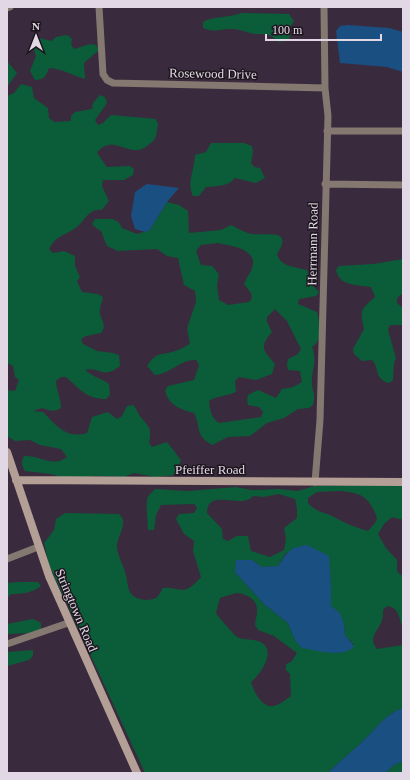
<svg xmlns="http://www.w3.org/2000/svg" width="410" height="780" font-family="Georgia,serif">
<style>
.green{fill:#0b5c39;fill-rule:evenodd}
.water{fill:#1a4f82}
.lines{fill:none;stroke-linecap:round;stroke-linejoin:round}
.street{stroke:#847871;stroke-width:7}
.secondary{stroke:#b39f95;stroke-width:8}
.labels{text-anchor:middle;stroke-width:3;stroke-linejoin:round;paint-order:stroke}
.street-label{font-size:13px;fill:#e2d8e5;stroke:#1d161e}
</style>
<rect width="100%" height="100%" fill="#3a2a3d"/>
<path class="green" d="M241 13 289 14 294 21 288 30 290 35 289 40 279 42C264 29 265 37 250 33 243 31 238 29 231 29 219 29 216 33 203 28V22C213 16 229 18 241 13Z
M67 35 72 39 71 44 74 49 90 44 96 45 99 50 84 63 85 79C72 75 62 69 49 68 46 76 44 80 35 80L30 71 36 56 32 44 35 37 52 41 56 37Z
M7 61 17 73 7 87Z
M21 84 32 87 34 98 48 108 49 118 54 122 71 121V116L75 112 92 109 93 103 100 95 105 97 107 103 95 120 98 125 103 123 111 115 156 119 158 124C157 129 157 136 154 140 153 142 149 144 147 146 129 160 113 132 97 153L107 167 130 166 134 169 133 175 124 180H103L102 186 109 201 102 210C89 208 86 219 78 226 66 236 57 234 49 249L53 253 64 251 75 256V266L80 277 77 281 82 292 98 294 103 297C102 302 99 309 100 314 102 322 107 325 101 333L86 336 81 339 83 344 97 351 113 353 119 355 120 366C102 380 100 366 85 370 93 377 101 378 109 384L110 395 106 399C86 399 80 389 66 377H61L56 381C56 390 61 397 61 408 54 413 49 410 42 408L33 411 43 412C57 426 66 439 87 433L92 417 108 412 117 419 122 416 127 406 133 405C137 409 137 412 140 416 149 428 152 426 149 443L152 447 167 442 181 460 176 475 155 477 134 473 124 477 97 476 66 479 51 474 25 471C21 465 21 462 24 456 40 455 53 468 67 457L61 449 40 445 30 440 15 441 7 436V390L15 391 19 380 15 377 13 366 7 363V96L14 93Z
M211 143H244L252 146 253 152 251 163 254 167 260 168 265 178 256 183 235 178C228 187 216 186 206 187L199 196H193C186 183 195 169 195 155L206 152Z
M167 202 179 205 188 211 189 233 221 230 231 225C237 228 245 233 252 234 268 236 294 228 277 254 280 267 296 267 307 270L312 285 319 292 316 296 299 299 298 304 317 312C320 323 323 341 312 347 318 362 311 370 312 384 313 395 316 393 313 405L309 408 298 409 284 418 267 423 250 436 228 437 212 445C194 434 202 430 194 413 181 410 168 405 165 390L168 386 194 380 199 365 196 360C181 359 170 374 155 375L147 366C157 351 160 356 175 351 180 350 185 346 190 344L187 328 196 302 195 291 184 285 178 258 167 256 157 249 118 251 107 246 101 231 96 228 92 224 95 219C106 219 118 216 122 228L137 234 150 230ZM217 243C227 245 255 248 253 264 253 270 246 278 244 284L251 293 252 298 249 302 228 305 219 300 217 285 219 274 212 266 201 265 196 251 201 245ZM275 309 287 321 301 349 298 354 288 359 287 365 288 370 300 371 302 382 293 387 282 389 276 398 258 390 248 395 247 400 248 405 259 407 263 412 261 417 219 423C211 418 210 410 209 401 216 396 227 396 236 392L235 381 239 377 256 380 272 374 275 364C263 350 259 347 272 332L267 322V317Z
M403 259V293L397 298V303L403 308V325H390L388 330 396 358 394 363 393 380 389 383C374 379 380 369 372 360L362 361 354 354 353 349 364 329C360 310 360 310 375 297L371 287C358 285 339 286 336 270L339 266 373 264Z
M403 477V520L392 517 384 524 378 534 386 548 397 560V571L403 577V627C398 617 400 608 387 606L383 610C383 613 383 617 382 620 379 631 367 637 377 649L403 645V708C386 714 379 725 367 737 355 750 340 760 328 773H145L49 565 44 543 54 530 56 519 65 513 119 514C130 523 116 536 117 548 118 556 123 564 125 572 127 578 127 584 129 590 133 600 147 602 156 598 159 596 161 591 163 588 172 586 181 593 189 588 193 586 197 581 201 577L193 551 194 541 184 534 176 519 179 514 194 513 197 508 194 504 161 505 156 515 154 530H148C148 523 145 501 148 497 149 494 153 492 155 489L188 491 236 487 252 490 279 489 298 491 314 486 378 485ZM340 491C363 493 369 497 377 518L375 523 368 531C354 527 345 523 332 516 322 511 317 513 308 503V498L317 492ZM279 494 295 499 297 508V518L284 528 286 539 284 550 270 557 251 551 248 536H237L228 541 223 539 222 529 207 513C207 487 242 510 253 496L263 497ZM286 553 328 556 331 587V606L344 624 345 635 354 645 295 640 288 623 264 604 235 572 252 560 262 567 278 566ZM236 593C245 593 257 599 257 609 258 614 255 620 255 625L258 630 274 636 297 653 291 662 286 664V670L290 674 291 696C286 699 282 703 277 705 263 711 254 692 251 682 261 674 279 648 258 641 251 639 243 640 237 637 235 636 218 616 216 613L220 598Z
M19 582H38L41 586C32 593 22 594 11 594L7 598V583Z
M33 619 41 623V630L34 633 7 634V624Z
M33 650V656L29 660 7 666V652Z
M403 761V773H385L394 765Z"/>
<path class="water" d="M348 25 389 28 403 32V72L387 67 340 63 336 31 340 26Z
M147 184 179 188 167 202 150 230 145 232 135 229 131 216 135 192Z
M307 545 329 556 331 587V606L340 613 344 624 345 635 354 646C344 659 317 650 302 648L295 640 288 623 264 604 235 572 236 560H252L262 567 278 566C288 552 289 547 307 545Z
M403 708V761L394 765 385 773H328C340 760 355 750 367 737 379 725 386 714 403 708Z"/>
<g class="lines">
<path class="street" d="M99 7 103 74 107 80 113 83 325 88
M7 8 10 7
M327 131H403
M325 184 403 185
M315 482 320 420 328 116 325 88 324 7
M7 559 38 547
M7 644 68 623"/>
<path class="secondary" d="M7 452 49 576 137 773
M16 480 403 482"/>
</g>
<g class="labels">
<g class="street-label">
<text transform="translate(213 73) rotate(1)" y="5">Rosewood Drive</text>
<text transform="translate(312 244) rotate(-89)" y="5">Herrmann Road</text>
<text x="210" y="474">Pfeiffer Road</text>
<text transform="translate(77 610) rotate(67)" y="5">Stringtown Road</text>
</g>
</g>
<rect width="410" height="780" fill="none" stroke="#e2d8e5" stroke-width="16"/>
<g transform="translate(36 36)" stroke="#1d161e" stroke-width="3" paint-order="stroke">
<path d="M0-3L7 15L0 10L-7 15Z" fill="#e2d8e5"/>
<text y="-6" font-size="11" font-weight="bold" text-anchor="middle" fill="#e2d8e5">N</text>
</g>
<path d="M266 34v6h115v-6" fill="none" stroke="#e2d8e5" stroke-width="2"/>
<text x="272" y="34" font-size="12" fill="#e2d8e5" stroke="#1d161e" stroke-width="3" paint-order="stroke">100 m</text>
</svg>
